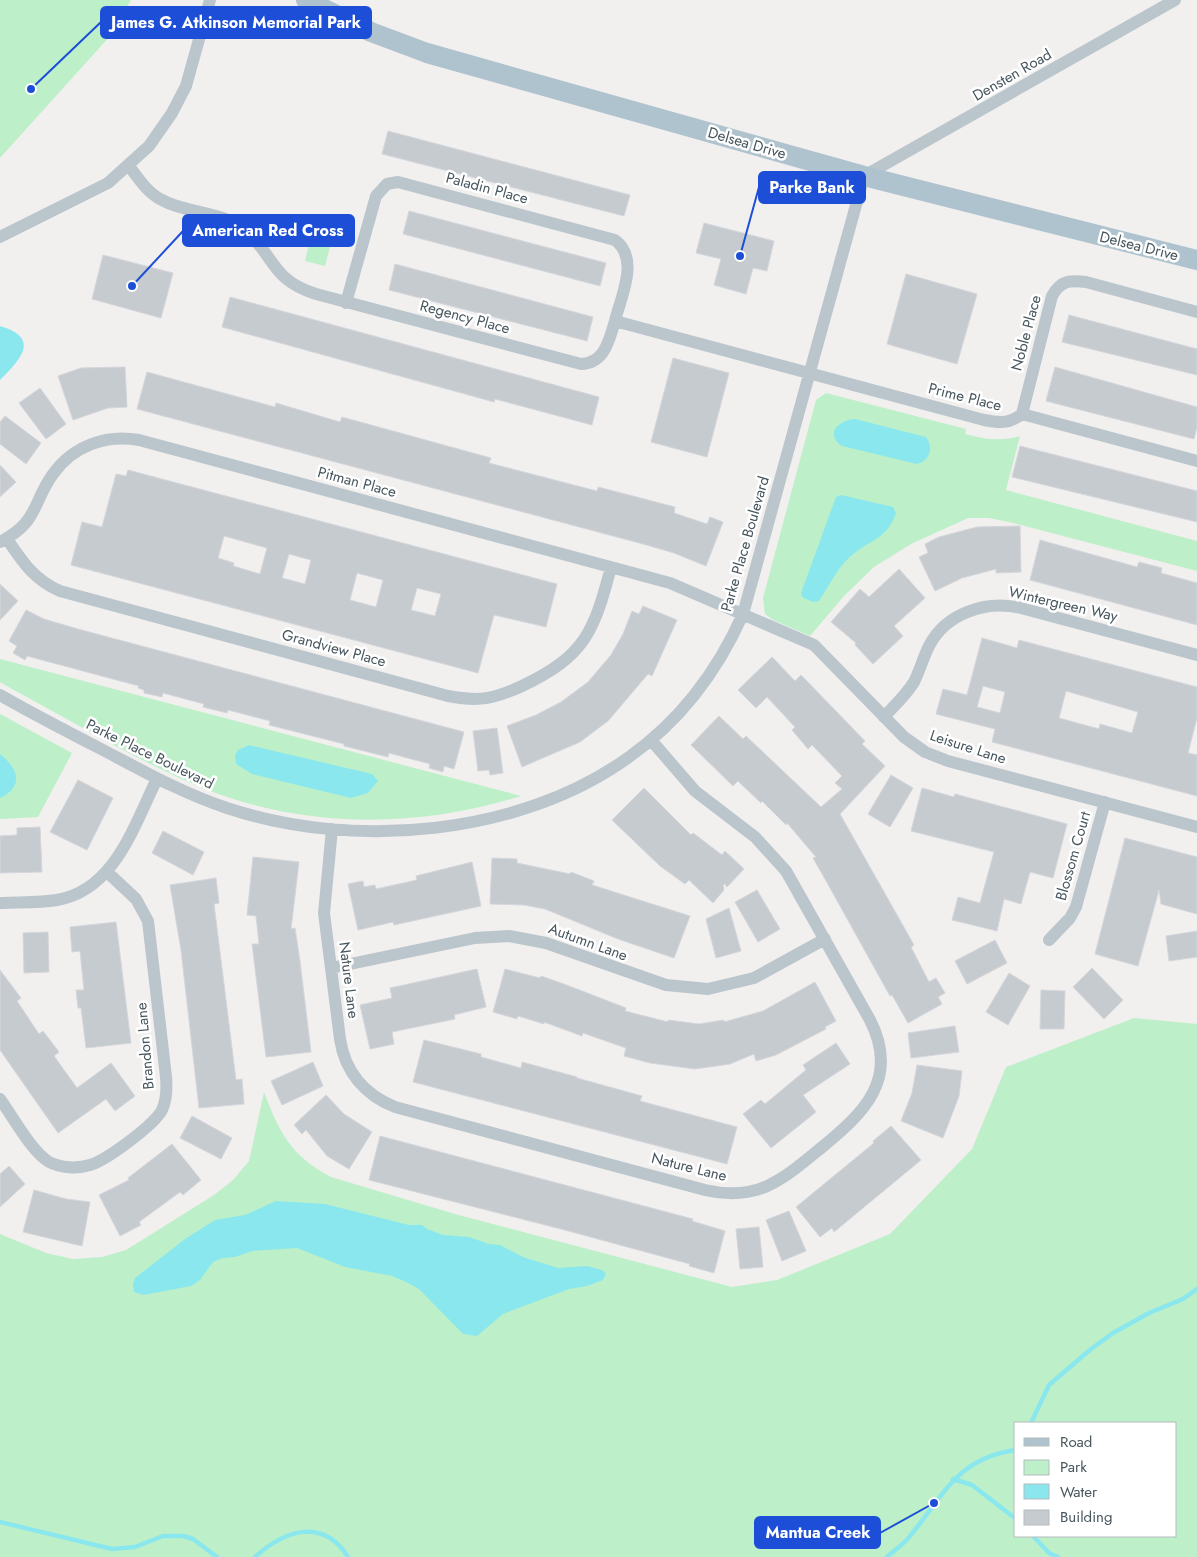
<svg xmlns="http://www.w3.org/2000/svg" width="1197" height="1557" font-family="Jost,sans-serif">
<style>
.green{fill:#bdf0c9;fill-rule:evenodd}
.water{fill:#8ae7ed}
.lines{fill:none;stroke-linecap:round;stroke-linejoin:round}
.stream{stroke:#8ae7ed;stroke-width:4.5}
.building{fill:#c6cbcf;stroke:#d3d6db;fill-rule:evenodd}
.street{stroke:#bac6cc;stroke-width:12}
.primary{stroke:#aec3ce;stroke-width:20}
.labels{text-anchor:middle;stroke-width:5;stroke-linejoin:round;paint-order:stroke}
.street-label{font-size:15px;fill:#47565d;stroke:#fff}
.leader{fill:none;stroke:#1d4ed8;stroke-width:2}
.callout-dot{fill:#1d4ed8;stroke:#fff;stroke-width:2}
.callout{fill:#1d4ed8;stroke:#1d4ed8;stroke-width:2}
.callout-label{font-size:16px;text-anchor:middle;font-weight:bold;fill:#fff}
</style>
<rect width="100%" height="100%" fill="#f2efef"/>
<path class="green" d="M0 0H131L111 35 0 158Z
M310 241 330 247 325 266 305 261Z
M826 393 966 429 965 434C985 439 999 442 1020 436L1006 490 1197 541V571L1013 523 989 518H968L911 544 874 567 844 596 810 636 773 620 765 614 763 598 816 400Z
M0 659 521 796C419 828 308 829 208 790 140 763 76 723 12 689L0 682Z
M0 714 72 753 38 817 0 819Z
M1134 1018 1197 1024V1557H0V1234L46 1253 73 1259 102 1257 126 1250 214 1195 233 1180 249 1161 264 1092C279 1132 291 1156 331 1177L455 1214 732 1287 777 1280 890 1234 972 1149 1006 1067ZM1016 1423H1176V1536H1016Z"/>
<path class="water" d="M0 326C41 338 21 359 0 380Z
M855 419 926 437C934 447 930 461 917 464L842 446C824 434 839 420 855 419Z
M841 495 893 507 896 513C886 543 864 540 845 562 834 574 828 588 819 601L813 602 802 597 801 593 836 497Z
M249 745 372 774 378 781 368 793 351 798 252 774 236 764 235 755 238 750Z
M0 754C19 769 24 787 0 798Z
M276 1201 325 1204 409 1225H422L427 1229 443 1235 469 1237 489 1244 500 1245 523 1257 558 1268 587 1266 602 1270 606 1274 603 1280 587 1286 569 1289 503 1314 477 1336 463 1334 419 1289 406 1282 392 1276 345 1267 297 1248 252 1251 235 1257 223 1258 213 1262 200 1280 191 1286 144 1295 134 1292 133 1284 135 1278 185 1239 215 1220 245 1215Z"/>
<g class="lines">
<path class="stream" d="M1031 1423 1049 1385 1091 1349 1113 1333 1149 1313 1183 1299 1197 1289
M953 1479 972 1485 1016 1519
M0 1522 112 1549 135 1547 163 1536H184L193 1539 217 1557
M1033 1536 1049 1553 1058 1557
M255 1557C285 1530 323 1517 348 1557
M887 1557C895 1550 904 1544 910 1536 944 1495 957 1458 1016 1450"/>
</g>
<path class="building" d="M388 131 630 195 624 216 382 154Z
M409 211 606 263 600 286 403 234Z
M704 223 774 241 767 271 753 268 746 294 714 285 721 259 696 253Z
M103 255 173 273 161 318 92 299Z
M395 264 593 317 587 341 389 290Z
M906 274 977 294 957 364 887 344Z
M230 297 599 397 592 425 495 399 494 402 222 327Z
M1069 315 1197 349V375L1062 342Z
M673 358 729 373 707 457 651 442Z
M125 367 127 407 108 408 73 420 58 376 81 368Z
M1055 367 1197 407V427L1194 439 1046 401Z
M147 372 275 407 276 403 340 422 342 417 491 458 489 463 597 491 598 487 675 507 674 513 707 524 710 517 723 522 706 566 674 553 643 544 137 409Z
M40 388 66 424 46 439 19 403Z
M5 416 41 443 26 464 0 444V422Z
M1020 446 1197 491V522L1012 477Z
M0 465 16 482 0 497Z
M128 470 557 584 546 627 494 615 478 673 71 565 82 522 102 527 116 474 126 476ZM224 536 267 548 260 574 233 566 234 563 218 558ZM289 554 311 560 305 584 282 578ZM357 573 383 580 376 607 350 600ZM417 588 441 594 435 616 411 610Z
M1020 526 1021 572 996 573V569L962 578 935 591 919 557 928 553 925 544 939 537 977 527Z
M1040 540 1137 567 1139 562 1162 568 1161 573 1197 583V625L1030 580Z
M899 569 925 598 894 626 903 636 873 664 855 645 856 643 831 622 860 589 869 597Z
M0 584 18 601 0 620Z
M643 606 677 620 652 676 648 674 608 721 580 742 522 767 507 726 536 715 561 702 588 682 611 655 623 634 632 611 639 614Z
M26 610 44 619 78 629 464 732 454 769 444 766 443 772 429 768 430 764 389 753 388 757 344 746V744L269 725 270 721 228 710 227 713 203 707 204 704 163 693 162 697 144 693V690L138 688 139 686 27 656 25 660 13 653 17 646 9 641Z
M982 638 1017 648 1019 640 1197 687V718L1188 753 1197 755V796L992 742 995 729 936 714 943 689 967 695ZM983 686 1005 692 1000 713 977 707ZM1066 691 1138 712 1132 733 1100 724 1099 729 1059 718Z
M772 657 795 681 801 675 865 741 862 744 885 766 840 814 914 945 911 947 929 982 936 978 945 993 938 997 942 1004 908 1023 892 995 890 996 825 879 813 858 816 857 787 823 786 825 762 801 761 803 738 781 733 786 691 745 719 716 743 739 746 736 821 807 842 789 835 783 842 776 812 745 808 749 792 730 795 727 767 697 756 708 738 690Z
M497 728 503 773 490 775 489 770 478 771 473 731Z
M891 775 913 788 890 827 868 814Z
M78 780 113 798 87 850 50 832Z
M644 788 691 835 693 833 722 855 725 851 744 869 727 887 725 884 723 885 724 890 713 903 689 880 685 884 660 866 612 820Z
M922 788 954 797 955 794 1067 824 1053 878 1030 872 1021 904 1004 899 997 931 952 920 958 897 980 903 994 852 911 831Z
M40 827 42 872 0 873V836L17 835V828Z
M163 831 204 852 193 875 152 853Z
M1125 838 1197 857V914L1161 904 1159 890 1138 966 1095 954Z
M253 857 299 862 291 929 295 928 300 961 311 1052 266 1057 252 944H259L256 916 247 915Z
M492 858 517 859V863L570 874 571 872 594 881 592 885 690 916 674 958 618 939 545 909 524 905 490 904Z
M472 862 481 906 394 925 393 922 358 930 348 884 363 881 364 887 375 885 376 889 417 880 416 876Z
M216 878 219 903 214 904 236 1080 242 1079 244 1104 199 1108 181 950 170 885Z
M757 890 780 929 758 942 735 902Z
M729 908 741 951 716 958 706 919Z
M116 922 131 1043 86 1048 81 1008H78L76 990H84L80 951 72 952 70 927Z
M1197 931V957L1169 961 1166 936Z
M48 932 49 972 24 973 23 933Z
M995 940 1007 963 967 984 955 961Z
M1092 968 1123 1000 1104 1019 1073 987Z
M477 969 486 1007 454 1015 455 1019 392 1032 394 1044 370 1049 360 1005 392 998 390 988Z
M505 969 540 978 541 976 564 984 626 1008 625 1011 668 1022V1020L699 1024 724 1020V1022L763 1011 815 982 836 1021 825 1027 826 1029 776 1055 756 1061 754 1054 730 1064 695 1069 650 1063 624 1056 626 1048 583 1033 582 1036 544 1022V1024L518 1016 517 1019 493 1012Z
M0 970 21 998 17 1001 39 1034 43 1031 59 1052 54 1056 77 1088 111 1063 135 1096 115 1111 106 1099 58 1133 0 1050Z
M1009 973 1030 986 1008 1025 986 1012Z
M1041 990 1065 991 1064 1029H1040Z
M955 1026 959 1052 911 1058 908 1033Z
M424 1040 481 1054V1057L521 1068 522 1062 577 1077V1078L642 1096 640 1101 737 1127 727 1164 413 1082Z
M836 1043 850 1064 803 1095 816 1112 771 1148 743 1114 761 1100 765 1104 806 1070 803 1065Z
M313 1062 323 1086 282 1105 271 1081Z
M917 1065 962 1071 959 1096 943 1138 901 1121 912 1093Z
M326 1095 344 1114 372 1132 349 1169 327 1156 306 1130 302 1134 294 1125Z
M192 1116 232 1138 221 1159 180 1138Z
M891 1126 921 1160 834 1232 832 1228 820 1237 796 1207 874 1143 873 1141Z
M380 1136 693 1219 692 1221 725 1231 714 1273 689 1266 690 1264 561 1229 369 1180Z
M172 1144 201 1180 183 1195 180 1192 139 1222 141 1225 120 1236 99 1195 129 1180 128 1178Z
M9 1166 25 1184 0 1207V1174Z
M34 1190 66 1199 90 1202 82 1246 23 1232Z
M789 1211 806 1251 782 1261 766 1220Z
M759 1227 763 1267 740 1269 736 1229Z"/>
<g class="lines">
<path class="street" d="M129 166C138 178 147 192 160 199 186 214 220 210 243 229 275 254 269 279 316 294L581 364C605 363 609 340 615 321L984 420C999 423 1009 424 1022 414L1197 461
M0 237 108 183 149 146 172 113 186 86 210 0
M346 303 376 196 387 184 398 182 615 240C640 259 621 296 615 321
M1022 414 1052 296C1061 280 1070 280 1086 282L1197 312
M7 539C22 561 34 580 60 591L448 696C479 702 494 699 522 686 585 656 594 632 611 567
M0 542C39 522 32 503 53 474 73 446 106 434 139 440L670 583 814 645 904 737 925 752 948 761 1197 827
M0 695C33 714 68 732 103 750 143 771 184 794 227 808 353 850 520 836 629 757 680 721 718 670 743 614L864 176 1175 0
M884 717C895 705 906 695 914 682 920 670 923 658 929 646 946 613 986 600 1021 608L1197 655
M332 829 324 913 340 1039C345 1072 365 1095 395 1107L705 1190C758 1202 782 1180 821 1148 864 1113 900 1079 870 1020L786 871 755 837 695 791 651 740
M0 903C19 902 39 903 57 900 115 890 134 825 157 779
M1049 940 1070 918 1076 907 1105 802
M331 968 475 938 509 936 546 943 666 985 708 989 754 978 825 939
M0 1099C13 1117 31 1151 49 1162 61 1168 77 1169 90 1165 107 1160 154 1125 162 1110 167 1099 167 1088 166 1077L148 921 136 899 107 872"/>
<path class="primary" d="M306 0 371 32 427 53 864 176 1197 260"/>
</g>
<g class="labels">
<g class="street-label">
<text transform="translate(1012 75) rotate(-30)" y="5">Densten Road</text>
<text transform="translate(747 143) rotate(16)" y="5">Delsea Drive</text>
<text transform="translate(487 188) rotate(15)" y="5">Paladin Place</text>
<text transform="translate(1139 246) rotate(14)" y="5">Delsea Drive</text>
<text transform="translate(465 317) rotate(15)" y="5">Regency Place</text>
<text transform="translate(1026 333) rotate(-75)" y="5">Noble Place</text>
<text transform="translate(965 397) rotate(14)" y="5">Prime Place</text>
<text transform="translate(357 482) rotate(15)" y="5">Pitman Place</text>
<text transform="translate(745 544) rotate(-74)" y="5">Parke Place Boulevard</text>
<text transform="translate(1063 604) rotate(13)" y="5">Wintergreen Way</text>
<text transform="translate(334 648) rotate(15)" y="5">Grandview Place</text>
<text transform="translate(968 747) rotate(18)" y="5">Leisure Lane</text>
<text transform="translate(150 754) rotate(26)" y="5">Parke Place Boulevard</text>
<text transform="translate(1073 856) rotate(-74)" y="5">Blossom Court</text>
<text transform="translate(588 942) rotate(20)" y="5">Autumn Lane</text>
<text transform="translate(349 980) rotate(83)" y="5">Nature Lane</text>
<text transform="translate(145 1046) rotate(-95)" y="5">Brandon Lane</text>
<text transform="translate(689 1167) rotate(14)" y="5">Nature Lane</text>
</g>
</g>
<path class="leader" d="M31 89L101 22M740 256L759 187M132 286L183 231M934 1503L880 1533"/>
<g class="callout-dot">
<circle cx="31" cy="89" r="5"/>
<circle cx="740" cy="256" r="5"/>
<circle cx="132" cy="286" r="5"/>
<circle cx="934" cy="1503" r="5"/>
</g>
<g class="callout">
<rect x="101" y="7" width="270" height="31" rx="5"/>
<rect x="759" y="172" width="106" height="31" rx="5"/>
<rect x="183" y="215" width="171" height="31" rx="5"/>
<rect x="755" y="1517" width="125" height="31" rx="5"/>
</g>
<g class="callout-label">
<text x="236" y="28">James G. Atkinson Memorial Park</text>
<text x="812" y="193">Parke Bank</text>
<text x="268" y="236">American Red Cross</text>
<text x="818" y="1538">Mantua Creek</text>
</g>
<rect x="1014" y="1422" width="162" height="115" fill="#ffffff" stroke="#b5bbbe"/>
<rect x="1024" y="1438" width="25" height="8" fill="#aec3ce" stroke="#b5bbbe"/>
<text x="1060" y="1447" font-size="15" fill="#47565d">Road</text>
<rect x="1024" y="1460" width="25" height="15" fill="#bdf0c9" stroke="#b5bbbe"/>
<text x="1060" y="1472" font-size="15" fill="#47565d">Park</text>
<rect x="1024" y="1484" width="25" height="15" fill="#8ae7ed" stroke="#b5bbbe"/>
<text x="1060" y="1497" font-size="15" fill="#47565d">Water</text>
<rect x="1024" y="1510" width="25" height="15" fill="#c6cbcf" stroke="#b5bbbe"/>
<text x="1060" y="1522" font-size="15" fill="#47565d">Building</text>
</svg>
